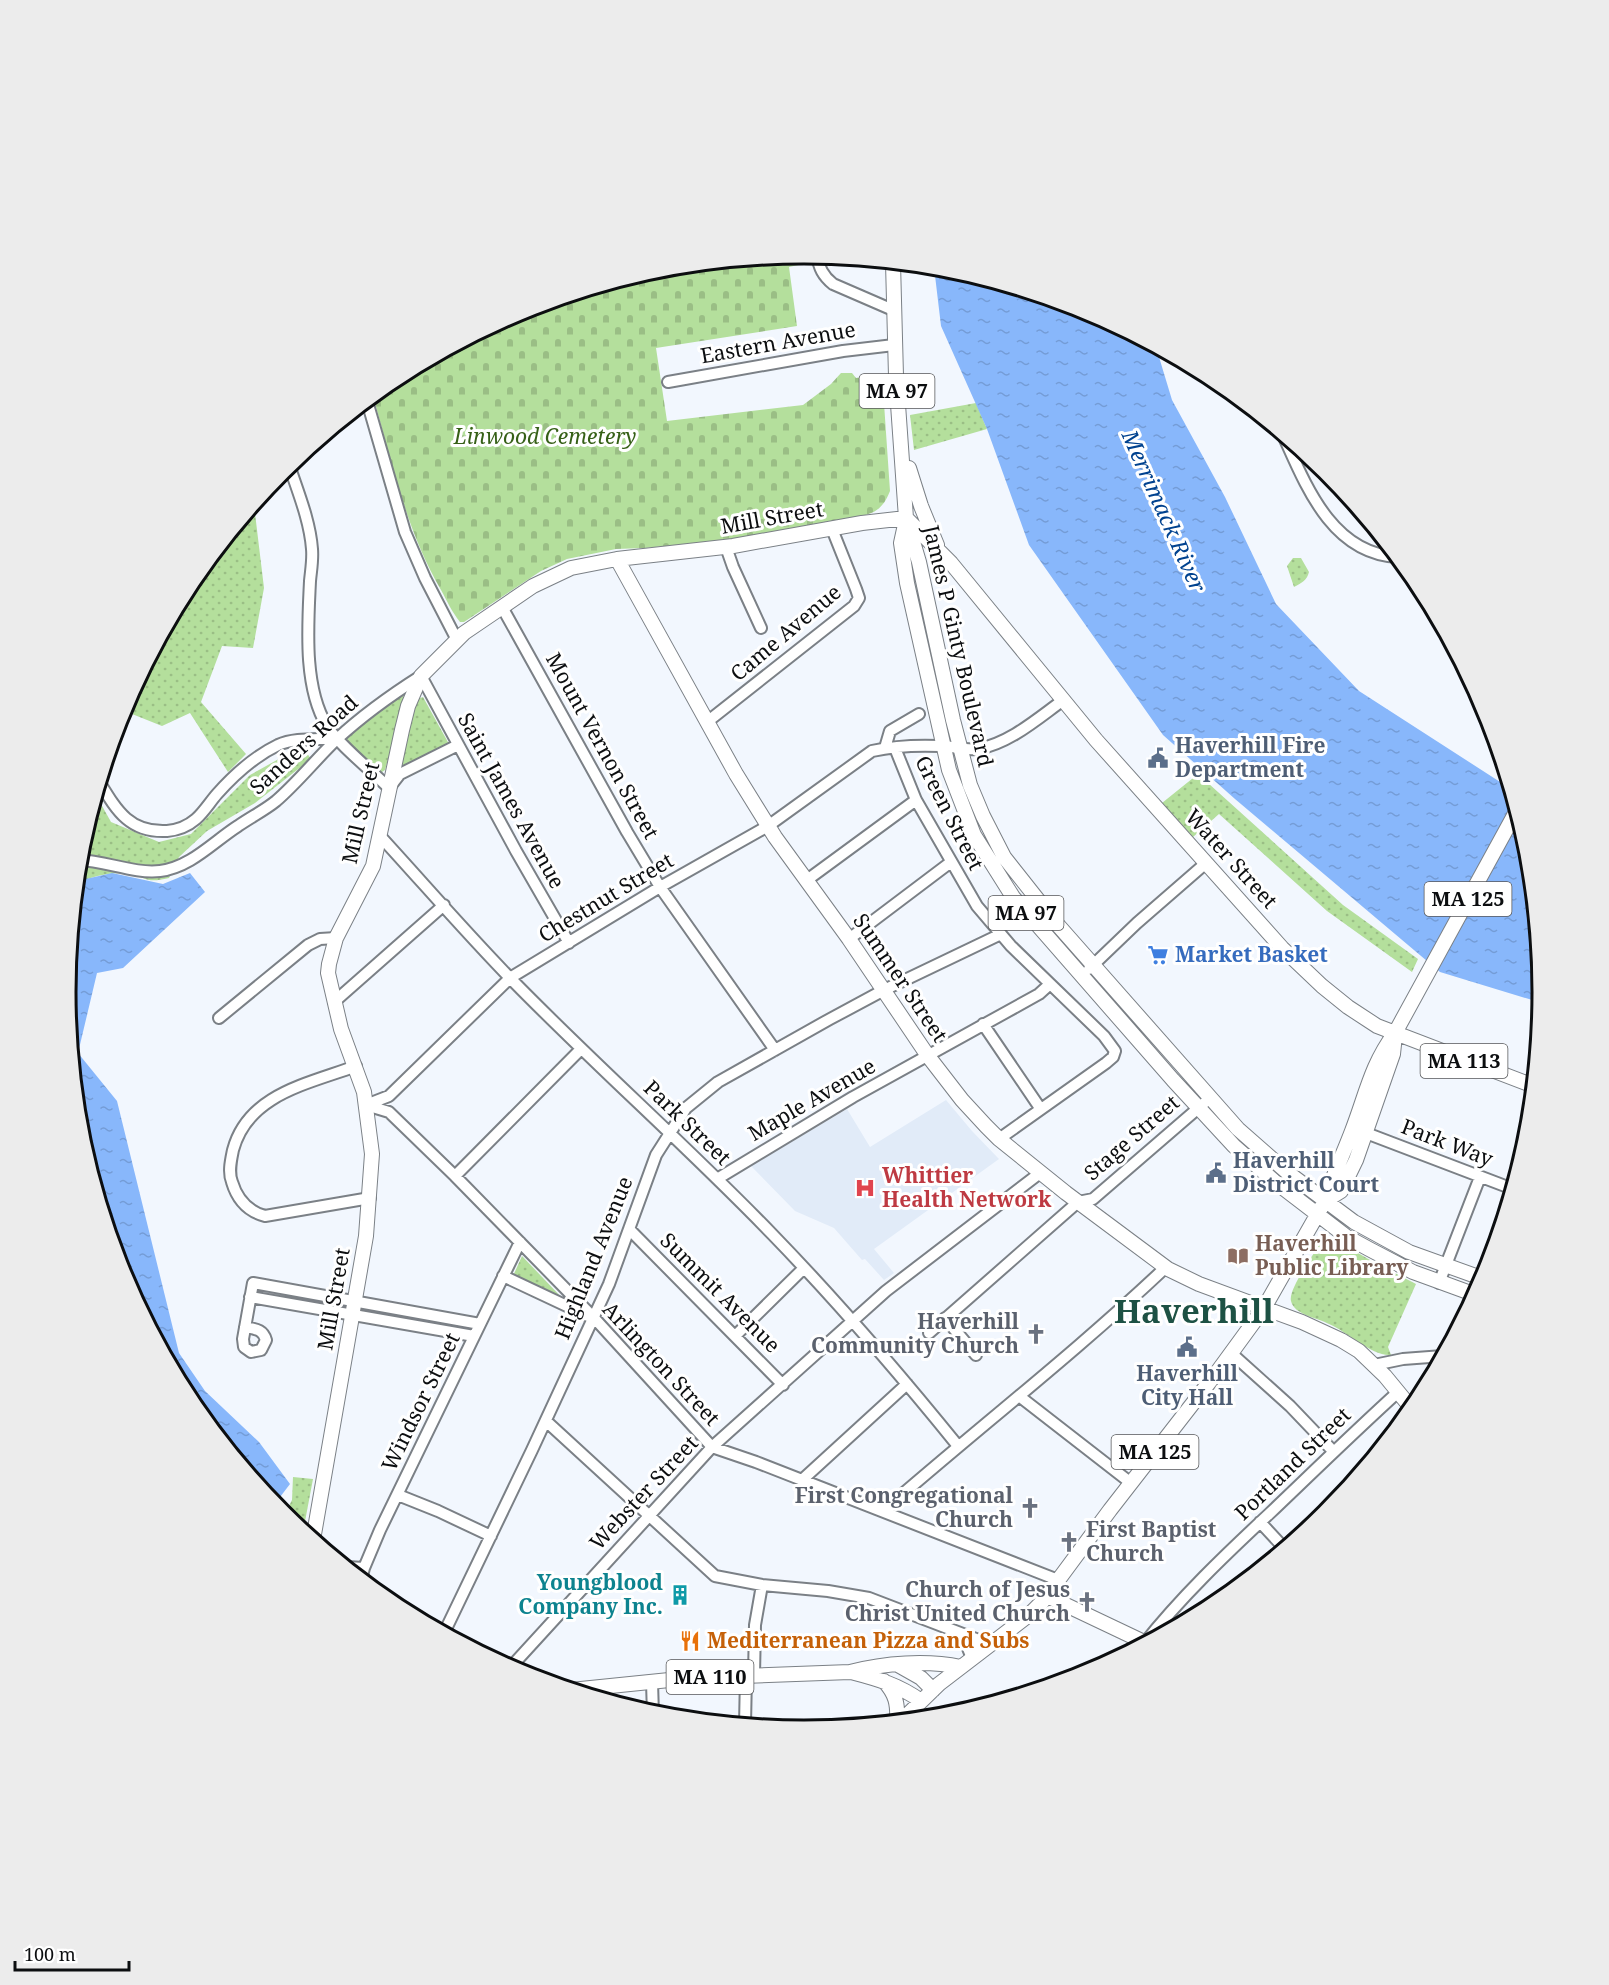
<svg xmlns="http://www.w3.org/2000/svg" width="1609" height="1985" font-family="'Noto Serif',serif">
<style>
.built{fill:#e1ebf8}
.cemetery{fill:url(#cemetery-stones)}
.park{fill:url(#park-dots)}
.water{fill:url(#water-ripples)}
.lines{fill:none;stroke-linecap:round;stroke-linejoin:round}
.minor-casing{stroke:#7b8086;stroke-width:14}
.major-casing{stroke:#7b8086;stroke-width:16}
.minor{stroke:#fff;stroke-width:10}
.major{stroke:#fff;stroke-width:14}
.labels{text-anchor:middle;stroke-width:6;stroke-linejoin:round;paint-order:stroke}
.shield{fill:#fff;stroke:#555658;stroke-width:1.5}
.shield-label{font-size:20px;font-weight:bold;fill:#0c0e10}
.street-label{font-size:21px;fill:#0c0e10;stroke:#fff}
.park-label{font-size:21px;font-style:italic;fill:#366017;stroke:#fff}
.service-label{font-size:21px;font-weight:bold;fill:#4e5e75;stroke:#fff;text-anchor:start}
.shop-label{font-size:21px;font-weight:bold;fill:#366cbe;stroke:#fff;text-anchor:start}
.health-label{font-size:21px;font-weight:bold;fill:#be3a42;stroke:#fff;text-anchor:start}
.education-label{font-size:21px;font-weight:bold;fill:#785e54;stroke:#fff;text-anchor:start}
.worship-label{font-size:21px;font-weight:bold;fill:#5b616d;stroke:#fff;text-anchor:end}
.culture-label{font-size:21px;font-weight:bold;fill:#0d838f;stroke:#fff;text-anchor:end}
.food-label{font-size:21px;font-weight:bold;fill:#c56008;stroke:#fff;text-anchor:start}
.water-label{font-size:22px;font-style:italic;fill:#00428f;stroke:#fff}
.town-label{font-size:33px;font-weight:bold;fill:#1d5144;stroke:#fff}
.rim{fill:none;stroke:#0c0e10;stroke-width:3}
</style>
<defs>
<pattern id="cemetery-stones" width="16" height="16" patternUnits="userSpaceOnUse" patternTransform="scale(1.5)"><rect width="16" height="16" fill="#b4df9c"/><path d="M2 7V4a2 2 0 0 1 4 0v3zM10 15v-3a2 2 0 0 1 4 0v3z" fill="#9abe85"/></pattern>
<pattern id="park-dots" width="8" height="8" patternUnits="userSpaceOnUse" patternTransform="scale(1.5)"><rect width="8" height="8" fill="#b4df9c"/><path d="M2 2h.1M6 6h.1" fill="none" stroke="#9abe85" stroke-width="1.8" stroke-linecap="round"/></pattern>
<pattern id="water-ripples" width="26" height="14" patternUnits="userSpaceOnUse" patternTransform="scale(1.5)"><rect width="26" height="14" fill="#88b7fb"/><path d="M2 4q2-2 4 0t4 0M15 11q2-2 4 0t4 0" fill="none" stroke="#749cd6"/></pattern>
</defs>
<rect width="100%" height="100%" fill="#f2f7fe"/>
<path class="built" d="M946 1100 972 1131 999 1159 874 1249 894 1273 884 1280 865 1259 862 1260 834 1228 795 1211 751 1166 847 1109 870 1147Z"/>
<path class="cemetery" d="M807 254 808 263 789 267 797 326 656 348 667 421 803 405 831 384 841 373H852L856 378 882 374 890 491C884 506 878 512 862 516L728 540 645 548 616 549 567 559 541 571 464 622H460C452 612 447 601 441 590 406 530 392 463 373 396L395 378 522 310 661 268Z"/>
<path class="park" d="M976 403 987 429 914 450 910 415Z
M254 505 264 588 253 648 222 646 201 702 246 754 228 772 190 713 162 726 122 710 191 582Z
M1293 558H1301L1309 572C1307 580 1302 583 1294 587L1287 566Z
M402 693 405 699 385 770 382 772H380L347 743V735Z
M423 697 449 744 404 767 399 766 414 702 417 699Z
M302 746 311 759 255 803 207 831 179 857 169 878C145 884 148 877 128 874 110 871 94 877 77 882L80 848 96 795 111 822 159 842 191 834 250 775Z
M1198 774 1343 905 1418 959 1412 972 1327 911 1219 814 1193 837 1162 803Z
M1326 1240 1339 1242 1370 1260 1416 1284 1388 1347 1391 1355C1373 1357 1346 1331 1329 1324 1318 1318 1294 1315 1291 1301 1288 1290 1313 1255 1320 1244Z
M522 1256 565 1301 513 1276Z
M293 1477 313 1479 303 1532 284 1516 292 1500Z"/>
<path class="water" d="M934 267 949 268 1087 310 1156 347 1172 400 1225 497 1276 604 1359 691 1511 789 1529 849 1543 993 1542 1003 1440 972 1235 799 1163 735 1029 545 987 429 941 326Z
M112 873 163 884 190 873 205 892 123 968 97 973 78 1053 117 1101 179 1353 205 1391 259 1442 290 1484 274 1505 190 1402 122 1275 80 1136 66 992 77 881Z"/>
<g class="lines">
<g class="minor-casing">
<path id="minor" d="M817 255C819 268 823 276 833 284L893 310
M668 382 843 351 894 345
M367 401 405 532 425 578 457 640
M1283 435C1306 486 1332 554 1398 557
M289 465C298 492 310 521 312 549 313 560 311 570 310 581 308 625 303 687 327 726 338 744 372 771 389 788L400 774 458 745
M726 547 733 567 761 628
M502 607 627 832 660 887 775 1050
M707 722 854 606 859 598 856 589 832 529
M885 748 890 731 919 714
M895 748 916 800 977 906 1011 946 1104 1036 1115 1051 1113 1057 1106 1063 999 1139
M100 783C117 811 130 833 167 831 178 830 188 826 196 819 204 812 210 802 217 794 234 775 255 756 278 745 296 737 319 740 338 738
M380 836C424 884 467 934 512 980 597 1067 688 1147 772 1234 838 1302 898 1372 958 1446
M79 860C106 861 134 874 160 871 191 867 213 842 238 826 251 817 265 810 276 801 298 782 316 759 337 739 363 715 391 695 421 676L516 851 569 943
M807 880 916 800
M849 939 951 862
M1089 969 1137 923 1206 863
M334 1002 444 905
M219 1018 308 945 320 939 336 938
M983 1024 1040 1108
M356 1066C308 1084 248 1094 233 1150 231 1160 228 1172 232 1182 237 1199 247 1211 265 1216L370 1198
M366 1105 389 1112 455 1176 596 1320 712 1447 756 1462 1058 1580
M366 1105 389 1096 510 978 660 887 768 826 872 751C894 746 919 745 941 746 954 746 965 751 978 749 1010 743 1037 719 1062 701
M1366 1133 1513 1189
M455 1176 581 1049
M717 1179 853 1097 1039 994 1050 984
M629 1229 783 1385
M503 1276 588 1316
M1439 1283 1480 1177
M250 1297 474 1336
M945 1318 976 1355
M245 1327C255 1329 263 1329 266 1340L261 1350 251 1352 244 1347 243 1339 253 1283 480 1324
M929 1333 1078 1202 1093 1199 1210 1098
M735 1336 804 1268
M1231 1353 1290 1406 1333 1451
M1374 1365 1403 1359 1443 1356
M1019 1396 1131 1483
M546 1421 715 1576 762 1585 828 1591 869 1598 976 1639 984 1649
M802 1480 907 1384
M398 1495 438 1511 491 1536
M883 1511C977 1429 1075 1353 1166 1267
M1260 1522 1285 1549
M347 1567 364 1568
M361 1580 364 1568 380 1530 520 1242
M444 1633 532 1450 609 1284 656 1155 686 1108 718 1082 830 1019 884 990 1001 934
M962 1634 972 1658
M1143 1645C1180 1598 1225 1555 1269 1514 1312 1473 1354 1432 1398 1392
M510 1668 712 1447 886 1291 1040 1173
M754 1675 755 1625 762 1585
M652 1682 653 1715
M745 1725 746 1675"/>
</g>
<g class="major-casing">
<path id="major" d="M893 263 896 376 906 518 919 562 953 720 970 785 983 816 1004 857 1057 924 1238 1129 1287 1172 1354 1222 1409 1252 1484 1279
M909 468 921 506 937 545
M906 520 901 543 907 583 949 770 974 835 1013 897 1173 1080 1234 1146 1274 1181 1347 1237 1369 1249 1413 1272 1476 1295
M908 520 951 563 1096 740 1282 948 1322 986 1348 1007 1377 1026 1534 1086
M617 559 736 774 775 837 849 939 928 1056 962 1100 986 1126 999 1139 1066 1193 1168 1269 1199 1284 1302 1322 1341 1340 1359 1351 1385 1376 1413 1410
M1325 1201 1341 1191 1356 1160 1393 1054 1395 1035
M313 1540 366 1236 372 1154 364 1092 341 1029 328 973 329 964 336 938 373 866 402 730 408 706 421 676 464 633 533 586 571 568 617 559 733 546 862 523 906 518
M1047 1596 1146 1643
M898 1665 921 1678 933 1690
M851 1672C878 1679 899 1685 921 1701
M884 1681C896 1694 898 1704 897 1722
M571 1690 689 1678 850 1672C885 1663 926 1660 961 1667
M901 1721 939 1684 1029 1615 1042 1602 1110 1510 1218 1371 1264 1308 1325 1201C1332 1177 1343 1155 1352 1131 1366 1095 1371 1065 1395 1033L1517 810"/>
</g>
<use href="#minor" class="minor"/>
<use href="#major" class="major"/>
</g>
<defs>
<g id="civic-bare" transform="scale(1.62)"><path d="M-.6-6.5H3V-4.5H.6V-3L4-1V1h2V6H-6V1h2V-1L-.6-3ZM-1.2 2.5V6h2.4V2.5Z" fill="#5c6f8a" stroke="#fff" stroke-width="2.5" paint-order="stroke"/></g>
<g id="supermarket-bare" transform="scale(1.62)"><path d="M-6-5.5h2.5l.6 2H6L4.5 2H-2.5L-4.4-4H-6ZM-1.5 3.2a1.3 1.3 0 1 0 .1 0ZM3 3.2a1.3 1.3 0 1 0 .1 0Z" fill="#3f7fe0" stroke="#fff" stroke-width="2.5" paint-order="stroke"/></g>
<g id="hospital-bare" transform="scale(1.62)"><path d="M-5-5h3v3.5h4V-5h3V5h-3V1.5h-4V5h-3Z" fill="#e0444e" stroke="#fff" stroke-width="2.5" paint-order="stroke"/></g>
<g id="library-bare" transform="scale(1.62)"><path d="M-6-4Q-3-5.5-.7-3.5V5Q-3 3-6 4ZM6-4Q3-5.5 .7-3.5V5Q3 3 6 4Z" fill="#8d6e63" stroke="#fff" stroke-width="2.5" paint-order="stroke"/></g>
<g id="church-bare" transform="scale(1.62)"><path d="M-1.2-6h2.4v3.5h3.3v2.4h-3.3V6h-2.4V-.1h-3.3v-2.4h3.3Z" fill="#6b7280" stroke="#fff" stroke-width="2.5" paint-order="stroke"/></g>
<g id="building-bare" transform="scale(1.62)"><path d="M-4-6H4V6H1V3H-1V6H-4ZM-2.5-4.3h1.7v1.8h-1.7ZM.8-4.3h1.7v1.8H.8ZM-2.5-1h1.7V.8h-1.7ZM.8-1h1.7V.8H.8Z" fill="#0f9aa8" stroke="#fff" stroke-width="2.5" paint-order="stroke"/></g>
<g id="restaurant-bare" transform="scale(1.62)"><path d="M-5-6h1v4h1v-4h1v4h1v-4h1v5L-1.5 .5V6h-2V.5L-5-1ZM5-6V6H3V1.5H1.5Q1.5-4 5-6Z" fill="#e8710a" stroke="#fff" stroke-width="2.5" paint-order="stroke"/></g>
</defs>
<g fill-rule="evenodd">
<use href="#civic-bare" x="1158" y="758"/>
<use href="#supermarket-bare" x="1158" y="955"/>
<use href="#civic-bare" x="1216" y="1173"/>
<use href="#hospital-bare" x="865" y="1188"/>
<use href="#library-bare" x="1238" y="1256"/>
<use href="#church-bare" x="1036" y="1334"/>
<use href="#civic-bare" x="1187" y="1347"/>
<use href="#church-bare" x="1030" y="1508"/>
<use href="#church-bare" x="1069" y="1542"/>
<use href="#building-bare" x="680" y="1595"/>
<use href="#church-bare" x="1087" y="1602"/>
<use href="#restaurant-bare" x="690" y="1641"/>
</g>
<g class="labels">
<g class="shield">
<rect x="859.5" y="374" width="75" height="34" rx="4.5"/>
<rect x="1424.5" y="882" width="87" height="34" rx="4.5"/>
<rect x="988.5" y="896" width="75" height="34" rx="4.5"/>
<rect x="1420.5" y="1044" width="87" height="34" rx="4.5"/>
<rect x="1111.5" y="1435" width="87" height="34" rx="4.5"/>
<rect x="666.5" y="1660" width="87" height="34" rx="4.5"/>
</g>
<g class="shield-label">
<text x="897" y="398">MA 97</text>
<text x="1468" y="906">MA 125</text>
<text x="1026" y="920">MA 97</text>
<text x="1464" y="1068">MA 113</text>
<text x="1155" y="1459">MA 125</text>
<text x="710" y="1684">MA 110</text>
</g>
<g class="street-label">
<text transform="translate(778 343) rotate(-10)" y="7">Eastern Avenue</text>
<text transform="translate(772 518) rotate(-10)" y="7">Mill Street</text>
<text transform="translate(786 633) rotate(-40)" y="7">Came Avenue</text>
<text transform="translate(958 646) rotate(77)" y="7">James P Ginty Boulevard</text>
<text transform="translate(304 745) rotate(-42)" y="7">Sanders Road</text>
<text transform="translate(602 746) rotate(61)" y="7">Mount Vernon Street</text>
<text transform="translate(511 801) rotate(61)" y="7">Saint James Avenue</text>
<text transform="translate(361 813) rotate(-77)" y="7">Mill Street</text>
<text transform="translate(949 813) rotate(63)" y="7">Green Street</text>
<text transform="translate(1231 859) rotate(48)" y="7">Water Street</text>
<text transform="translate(606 898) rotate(-31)" y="7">Chestnut Street</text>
<text transform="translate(900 978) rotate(56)" y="7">Summer Street</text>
<text transform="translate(812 1100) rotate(-30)" y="7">Maple Avenue</text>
<text transform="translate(687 1123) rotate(44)" y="7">Park Street</text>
<text transform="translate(1132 1138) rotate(-41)" y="7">Stage Street</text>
<text transform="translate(1447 1143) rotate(21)" y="7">Park Way</text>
<text transform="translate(594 1258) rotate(-68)" y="7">Highland Avenue</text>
<text transform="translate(720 1293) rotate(45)" y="7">Summit Avenue</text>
<text transform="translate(334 1299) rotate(-80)" y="7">Mill Street</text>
<text transform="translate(661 1364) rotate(47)" y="7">Arlington Street</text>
<text transform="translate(421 1402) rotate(-64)" y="7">Windsor Street</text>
<text transform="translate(1293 1464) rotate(-44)" y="7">Portland Street</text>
<text transform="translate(644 1493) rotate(-47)" y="7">Webster Street</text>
</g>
<g class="park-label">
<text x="545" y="444">Linwood Cemetery</text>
</g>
<g class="service-label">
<text x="1175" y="753">Haverhill Fire<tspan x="1175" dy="24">Department</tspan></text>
<text x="1233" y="1168">Haverhill<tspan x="1233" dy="24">District Court</tspan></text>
<text x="1187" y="1381" text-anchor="middle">Haverhill<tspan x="1187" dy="24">City Hall</tspan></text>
</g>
<g class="shop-label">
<text x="1175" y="962">Market Basket</text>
</g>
<g class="health-label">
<text x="882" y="1183">Whittier<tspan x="882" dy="24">Health Network</tspan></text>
</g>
<g class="education-label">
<text x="1255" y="1251">Haverhill<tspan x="1255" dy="24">Public Library</tspan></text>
</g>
<g class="worship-label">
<text x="1019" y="1329">Haverhill<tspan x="1019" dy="24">Community Church</tspan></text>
<text x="1013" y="1503">First Congregational<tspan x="1013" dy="24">Church</tspan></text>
<text x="1086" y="1537" text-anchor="start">First Baptist<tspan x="1086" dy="24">Church</tspan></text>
<text x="1070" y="1597">Church of Jesus<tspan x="1070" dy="24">Christ United Church</tspan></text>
</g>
<g class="culture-label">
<text x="663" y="1590">Youngblood<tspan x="663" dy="24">Company Inc.</tspan></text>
</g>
<g class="food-label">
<text x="707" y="1648">Mediterranean Pizza and Subs</text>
</g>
<g class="water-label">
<text transform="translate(1164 511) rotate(66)" y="8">Merrimack River</text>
</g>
<g class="town-label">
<text x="1194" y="1323">Haverhill</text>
</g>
</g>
<path d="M0 0H1609V1985H0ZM76 992a728 728 0 1 1 1456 0a728 728 0 1 1-1456 0Z" fill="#ececec" fill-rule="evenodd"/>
<path class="rim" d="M76 992a728 728 0 1 1 1456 0a728 728 0 1 1-1456 0Z"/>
<path d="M15 1961v9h114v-9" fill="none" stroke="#0c0e10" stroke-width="3"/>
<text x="24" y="1961" font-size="18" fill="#0c0e10" stroke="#ffffff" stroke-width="4.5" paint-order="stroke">100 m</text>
</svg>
